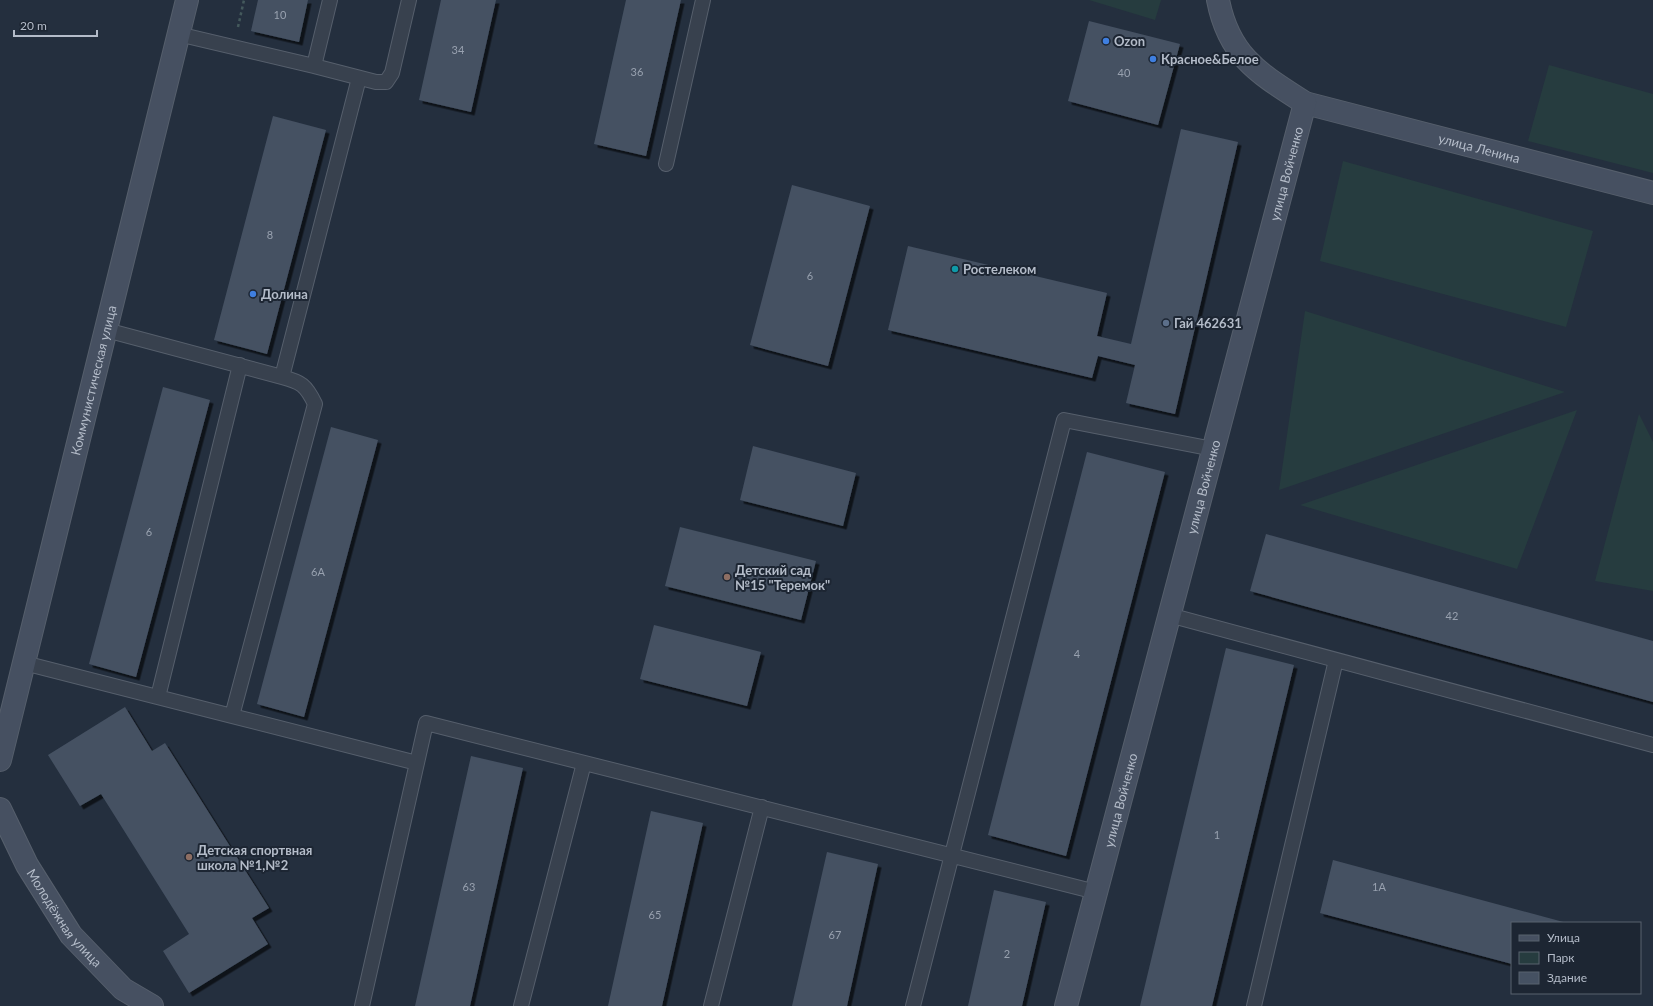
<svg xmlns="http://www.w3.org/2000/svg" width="1653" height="1006" font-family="Lato,sans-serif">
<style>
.green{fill:#263c3f}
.building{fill:#455162;filter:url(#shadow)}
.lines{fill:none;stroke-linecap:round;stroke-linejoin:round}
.service-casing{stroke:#565f6c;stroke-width:16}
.secondary-casing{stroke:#565f6c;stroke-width:24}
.path{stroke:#44595c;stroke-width:2.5;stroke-dasharray:3 3;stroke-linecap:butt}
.service{stroke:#38414e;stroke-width:14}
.secondary{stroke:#465061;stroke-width:22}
.shop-dot{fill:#3f7fe0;stroke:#1d2633;stroke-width:1.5}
.culture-dot{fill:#0f9aa8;stroke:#1d2633;stroke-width:1.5}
.service-dot{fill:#5c6f8a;stroke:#1d2633;stroke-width:1.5}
.education-dot{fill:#8d6e63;stroke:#1d2633;stroke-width:1.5}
.labels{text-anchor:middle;stroke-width:4;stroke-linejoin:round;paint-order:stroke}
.number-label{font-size:11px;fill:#98a1af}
.poi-label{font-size:13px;font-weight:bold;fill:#b4bcc9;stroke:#1d2633;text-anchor:start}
.street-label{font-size:13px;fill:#b4bcc9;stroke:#1d2633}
</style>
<defs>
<filter id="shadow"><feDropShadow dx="3.5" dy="3.5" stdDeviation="0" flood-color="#0009"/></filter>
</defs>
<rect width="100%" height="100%" fill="#242f3e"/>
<path class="green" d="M1089 0H1161L1155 20Z
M1549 65 1653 94V173L1528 141Z
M1343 161 1593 231 1566 327 1320 261Z
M1305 311 1565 392 1279 490Z
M1577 410 1517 569 1300 505Z
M1639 414 1653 442V591L1595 581Z"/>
<path class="building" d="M258 0H308L299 42 251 31Z
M441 0H496L471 112 419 100Z
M626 0H681L646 156 594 144Z
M1089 21 1180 44 1158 125 1068 101Z
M273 116 326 130 267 354 214 340Z
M1181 129 1238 142 1175 414 1126 403 1135 365 1098 356 1092 378 888 330 908 246 1107 293 1097 336 1131 344Z
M792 185 870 206 828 366 750 345Z
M163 387 210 400 136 677 89 664Z
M331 427 378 440 304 717 257 704Z
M753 446 856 473 843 526 740 500Z
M1087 452 1165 472 1066 856 988 835Z
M680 527 816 561 801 620 665 586Z
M1266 534 1653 641V702L1250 591Z
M654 625 761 652 747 706 640 679Z
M1226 648 1294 665 1212 1006H1140Z
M125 707 152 751 165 743 269 908 252 918 268 944 189 993 163 951 189 934 101 794 80 806 48 755Z
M471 756 523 768 470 1006H415Z
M651 811 703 823 662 1006H608Z
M827 852 878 864 847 1006H792Z
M1333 860 1567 923H1512V964L1320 913Z
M994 890 1046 902 1022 1006H968Z"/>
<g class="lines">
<g class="service-casing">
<path id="service" d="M178 34 314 66 330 0
M314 66 376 82H386L392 73 409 0
M666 164 703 0
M106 330 282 377 359 78
M1169 615 1653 745
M24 663 232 716 315 404C306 385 301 382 282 377
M158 697 240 365
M232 716 417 763
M362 1006 426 723 1096 892
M521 1006 584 763
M711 1006 762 807
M913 1006 1064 420 1213 449
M1254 1006 1336 660"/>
</g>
<g class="secondary-casing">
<g id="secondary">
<path id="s1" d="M1305 103 1653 193"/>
<path id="s2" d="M0 760 187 0"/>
<path id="s3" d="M0 809 27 865 71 935 123 989 152 1006"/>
<path id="s4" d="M1066 1006 1305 103C1260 74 1229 57 1218 0"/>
</g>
</g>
<path class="path" d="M238 27 244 0"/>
<use href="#service" class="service"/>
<use href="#secondary" class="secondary"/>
</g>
<g class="shop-dot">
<circle cx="1106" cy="41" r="4"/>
<circle cx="1153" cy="59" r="4"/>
<circle cx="253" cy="294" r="4"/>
</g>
<circle class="culture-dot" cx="955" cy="269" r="4"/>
<circle class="service-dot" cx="1166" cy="323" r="4"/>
<g class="education-dot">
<circle cx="727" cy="577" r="4"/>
<circle cx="189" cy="857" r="4"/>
</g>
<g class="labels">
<g class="number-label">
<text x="280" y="19">10</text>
<text x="458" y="54">34</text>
<text x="637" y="76">36</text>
<text x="1124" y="77">40</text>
<text x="270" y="239">8</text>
<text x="810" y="280">6</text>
<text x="149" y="536">6</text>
<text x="318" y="576">6А</text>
<text x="1452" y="620">42</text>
<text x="1077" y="658">4</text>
<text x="1217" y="839">1</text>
<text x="469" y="891">63</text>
<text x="1379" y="891">1А</text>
<text x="655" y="919">65</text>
<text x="835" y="939">67</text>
<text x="1007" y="958">2</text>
</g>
<g class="poi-label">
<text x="1114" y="46">Ozon</text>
<text x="1161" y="64">Красное&amp;Белое</text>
<text x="963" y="274">Ростелеком</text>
<text x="261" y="299">Долина</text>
<text x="1174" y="328">Гай 462631</text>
<text x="735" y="575">Детский сад<tspan x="735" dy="15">№15 "Теремок"</tspan></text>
<text x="197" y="855">Детская спортвная<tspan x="197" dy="15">школа №1,№2</tspan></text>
</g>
<g class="street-label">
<text dy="5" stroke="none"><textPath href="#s1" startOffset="180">улица Ленина</textPath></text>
<text dy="5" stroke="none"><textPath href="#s4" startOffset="861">улица Войченко</textPath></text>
<text dy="5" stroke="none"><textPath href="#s2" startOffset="391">Коммунистическая улица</textPath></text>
<text dy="5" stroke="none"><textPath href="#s4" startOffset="537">улица Войченко</textPath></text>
<text dy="5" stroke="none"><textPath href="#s4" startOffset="213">улица Войченко</textPath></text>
<text dy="5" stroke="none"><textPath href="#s3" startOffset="127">Молодёжная улица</textPath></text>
</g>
</g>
<rect x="1511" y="922" width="130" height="72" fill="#1d2633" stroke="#59626f"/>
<rect x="1519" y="935" width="20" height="6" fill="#465061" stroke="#59626f"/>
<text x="1547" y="942" font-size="12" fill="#b4bcc9">Улица</text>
<rect x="1519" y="952" width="20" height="12" fill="#263c3f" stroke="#59626f"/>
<text x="1547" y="962" font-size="12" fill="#b4bcc9">Парк</text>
<rect x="1519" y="972" width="20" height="12" fill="#455162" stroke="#59626f"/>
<text x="1547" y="982" font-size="12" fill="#b4bcc9">Здание</text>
<path d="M14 30v6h83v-6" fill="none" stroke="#b4bcc9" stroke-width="2"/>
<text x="20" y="30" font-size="12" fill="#b4bcc9" stroke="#1d2633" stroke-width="3" paint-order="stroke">20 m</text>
</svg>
